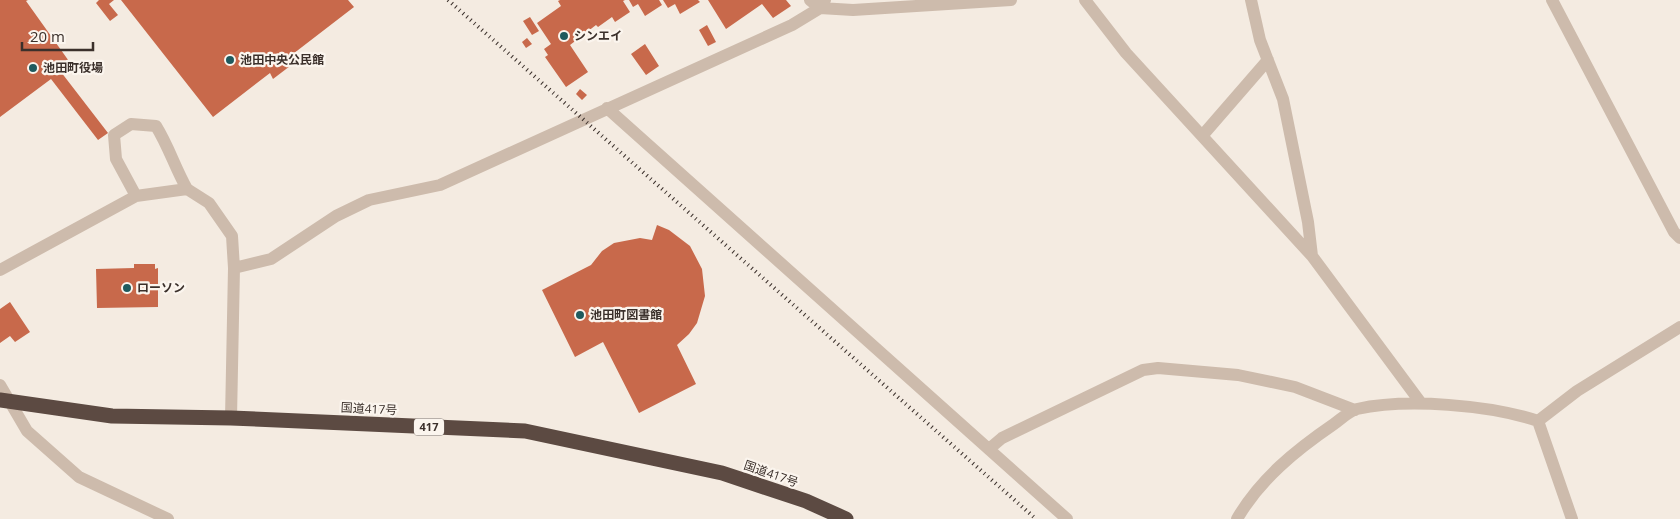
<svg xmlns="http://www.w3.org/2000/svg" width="1680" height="519" font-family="'Open Sans','Noto Sans JP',sans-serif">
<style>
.building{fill:#c8694b}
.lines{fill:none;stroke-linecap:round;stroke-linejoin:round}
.minor{stroke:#cdbbac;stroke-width:12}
.highway{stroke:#5c4a42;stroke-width:15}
.rail{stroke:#3b302b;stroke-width:4;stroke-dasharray:1 4;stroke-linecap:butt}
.poi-dot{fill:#1f5a5e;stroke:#fbf5ee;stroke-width:2}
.labels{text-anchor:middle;stroke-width:4.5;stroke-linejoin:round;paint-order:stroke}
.shield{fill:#fbf5ee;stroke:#756b66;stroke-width:1}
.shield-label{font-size:11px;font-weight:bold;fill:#3b302b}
.poi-label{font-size:12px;font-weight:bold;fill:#3b302b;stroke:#fbf5ee;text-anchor:start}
.street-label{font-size:12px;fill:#3b302b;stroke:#fbf5ee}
</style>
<rect width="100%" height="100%" fill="#f4ebe1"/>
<path class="building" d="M0 0H28L26 1 71 64 61 72 108 133 98 140 51 79 0 117Z
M99 0H114L109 4 118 15 110 21 96 3Z
M121 0H348L354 7 289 57 294 63 273 79 270 73 213 117Z
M560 0H625L623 1 630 12 615 22 612 17 598 27 596 25 570 45 588 72 566 87 545 57 548 55 544 49 551 44 537 23 561 6 558 1Z
M629 0H659L662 5 645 16 638 4 633 7Z
M663 0H698L700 2 680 14 675 4 668 8Z
M708 0H786L791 6 773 18 762 4 726 29Z
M530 17 539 31 532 35 523 21Z
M707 25 716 42 708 46 699 30Z
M527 38 532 44 526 48 522 42Z
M645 44 659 66 646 75 631 54Z
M580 89 587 95 582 100 576 94Z
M657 225 669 230 690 246 702 269 705 296 697 323 689 334 677 345 696 384 639 413 603 342 575 357 542 290 591 265 602 251 614 243 640 238 652 240Z
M134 264H155V269L158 268V307L97 308 96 269 134 268Z
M10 302 30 332 15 342 10 336 0 343V309Z"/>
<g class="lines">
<path class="minor" d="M810 0 820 8 853 10 1011 0
M1085 0 1126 53 1312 256 1421 403
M1251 0 1260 40 1283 99 1308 222 1312 256
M1552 0 1674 232 1680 238
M607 108 1067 519
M1202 136 1268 60
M136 196 116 159 114 135 131 124 156 126C169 147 175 168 187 189
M234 268 271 259 336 216 369 200 440 185 792 25 820 8 825 0
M0 270 136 196 187 189 209 203 232 236 234 268 231 418
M0 385 27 431 79 477 168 519
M1538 421 1577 391 1680 327
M1538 421 1572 519
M989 449 1002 438 1143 370 1158 368 1238 375 1295 387 1355 410
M1237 519C1260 479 1296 450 1334 424 1341 419 1349 411 1357 409 1407 398 1490 405 1538 421"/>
<path class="highway" d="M0 400 112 416 231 418 525 431 722 473 806 501 846 519"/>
<path class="rail" d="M448 0 1036 519"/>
</g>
<g class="poi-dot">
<circle cx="564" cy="36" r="5"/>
<circle cx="230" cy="60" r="5"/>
<circle cx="33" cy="68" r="5"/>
<circle cx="127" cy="288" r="5"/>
<circle cx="580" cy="315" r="5"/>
</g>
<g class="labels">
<rect class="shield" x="414" y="418.5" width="30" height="17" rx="4"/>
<g class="shield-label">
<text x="429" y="431">417</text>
</g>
<g class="poi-label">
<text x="574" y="40">シンエイ</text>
<text x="240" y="64">池田中央公民館</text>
<text x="43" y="72">池田町役場</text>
<text x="137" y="292">ローソン</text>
<text x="590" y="319">池田町図書館</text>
</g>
<g class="street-label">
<text transform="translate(369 409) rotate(3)" y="4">国道417号</text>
<text transform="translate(771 474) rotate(19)" y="4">国道417号</text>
</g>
</g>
<path d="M22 42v8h71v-8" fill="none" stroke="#3b302b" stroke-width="2.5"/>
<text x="30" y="42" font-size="15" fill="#3b302b" stroke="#fbf5ee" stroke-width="4" paint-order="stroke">20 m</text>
</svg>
